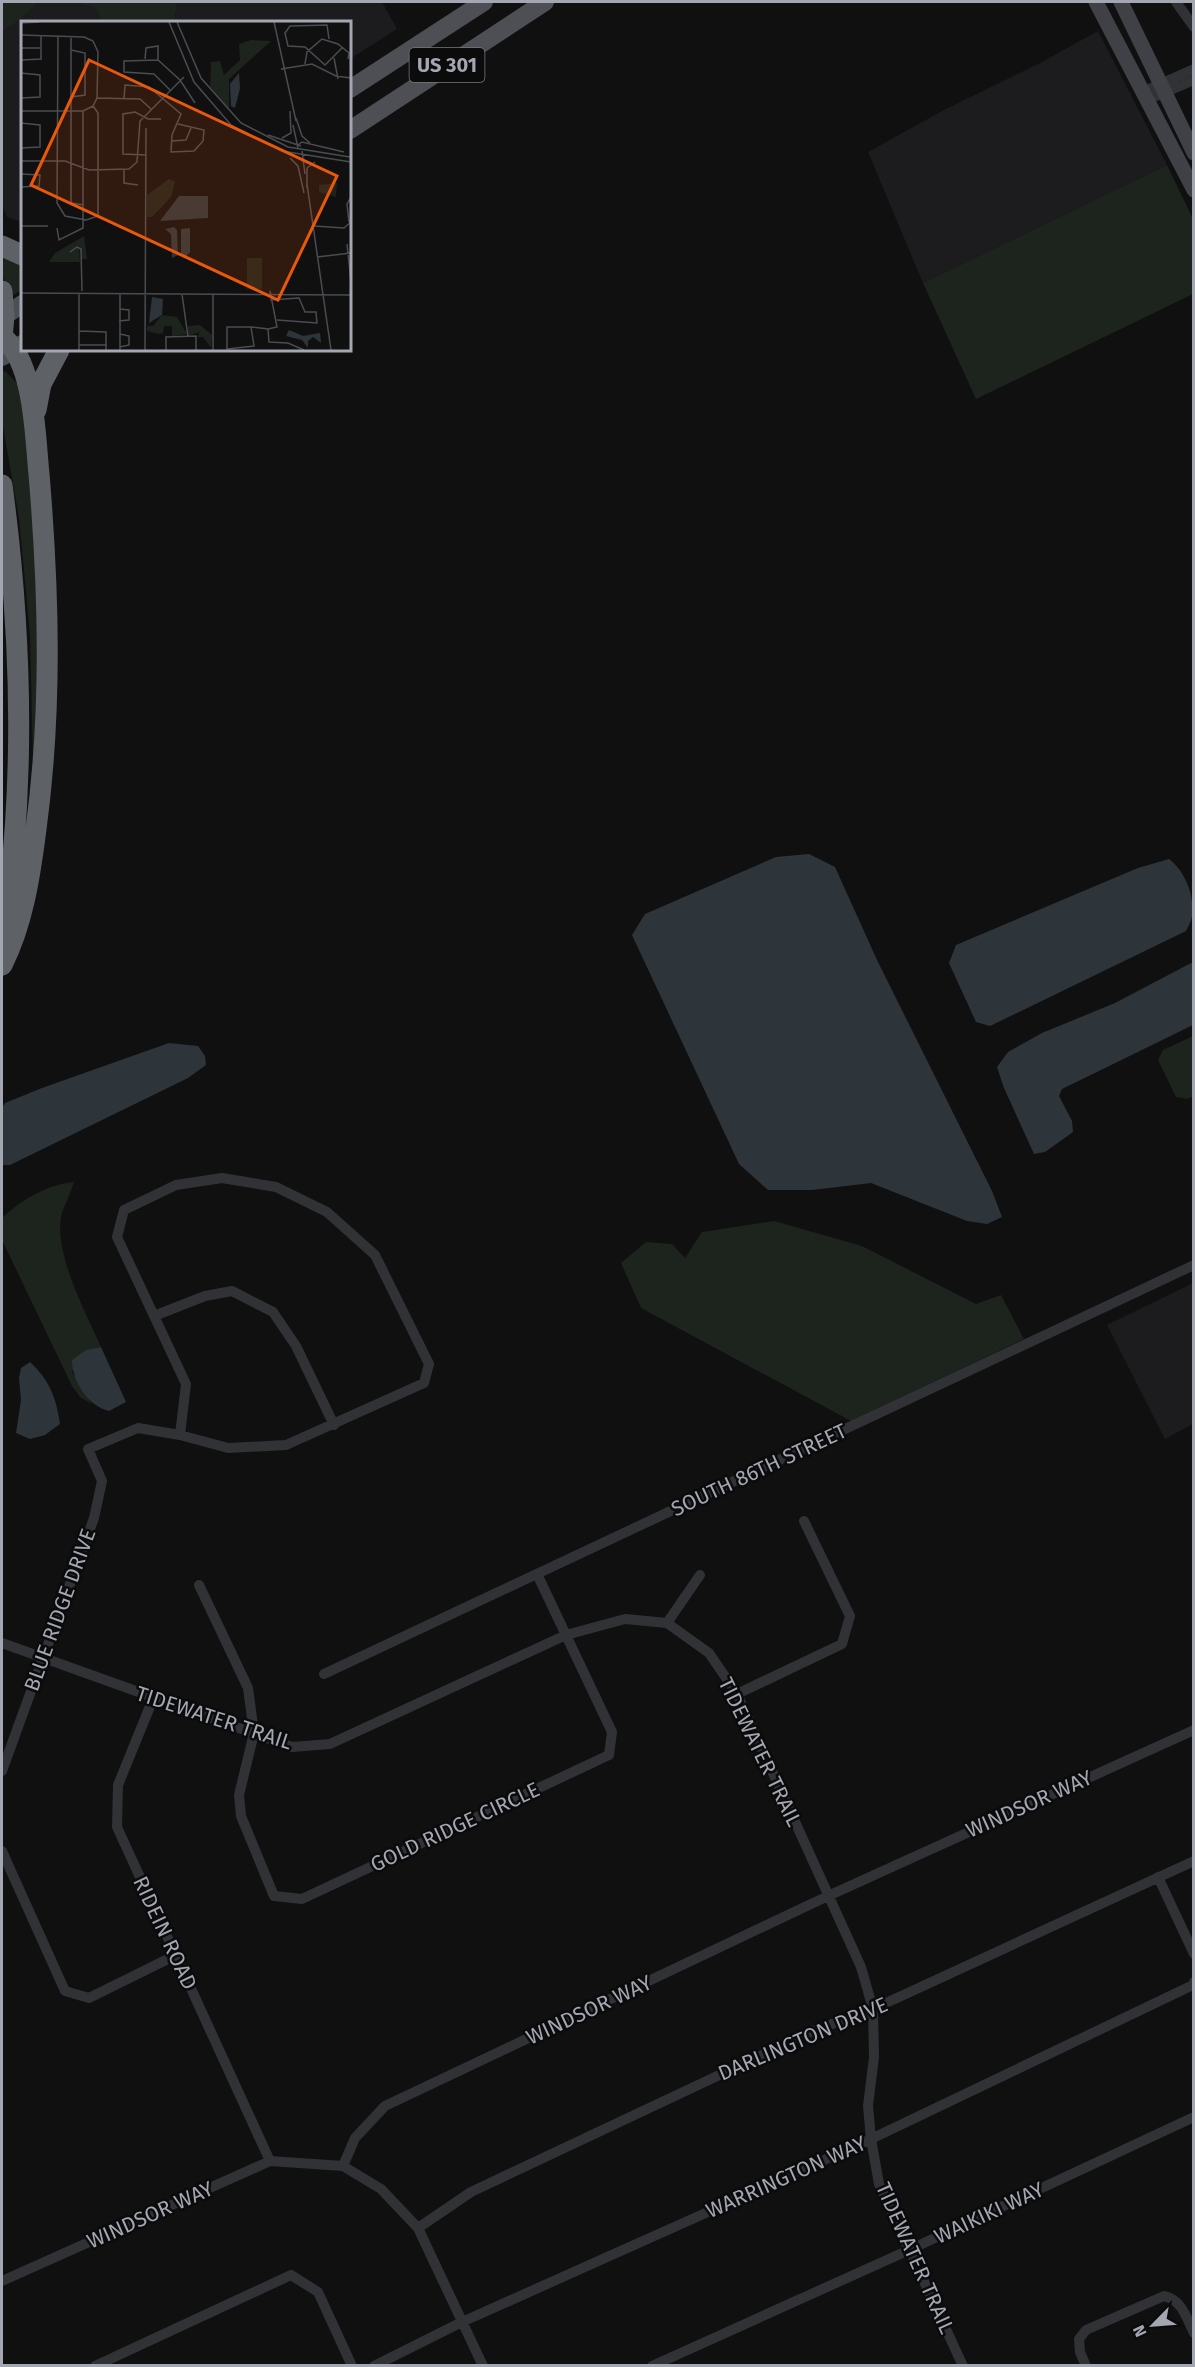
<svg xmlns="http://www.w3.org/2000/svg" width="1195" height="2367" font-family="'Fira Sans',sans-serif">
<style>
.built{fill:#1c1c1e}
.green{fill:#1d231d}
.water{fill:#2d353a}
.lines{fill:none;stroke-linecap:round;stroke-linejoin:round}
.street{stroke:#313236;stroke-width:10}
.secondary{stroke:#404146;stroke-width:15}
.primary{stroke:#4e4f55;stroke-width:18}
.highway{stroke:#5e6166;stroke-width:21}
.labels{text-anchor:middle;stroke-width:5;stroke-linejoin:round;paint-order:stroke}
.shield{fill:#0b0b0c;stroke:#757880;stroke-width:1.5}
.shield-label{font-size:20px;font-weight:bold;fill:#a3a7b1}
.street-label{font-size:21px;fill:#a3a7b1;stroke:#0b0b0c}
.inset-road{fill:none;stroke:#4b4c51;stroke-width:1.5}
.view{fill:#e8590c;fill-opacity:0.15;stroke:#e8590c;stroke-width:3}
.inset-edge{fill:none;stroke:#a3a7b1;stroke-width:3}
</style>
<rect width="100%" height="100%" fill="#101011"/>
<path class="built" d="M37 2H79L82 5 95 7 102 22H22V222L7 217 2 206V31L17 22Z
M177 2H382L397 29 350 59V22H176L175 18Z
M1098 31 1167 165 923 283 868 152 942 111 1042 62Z
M1193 1283V1424L1165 1439 1107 1325Z"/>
<path class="green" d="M2 2H37V3L17 22 2 31Z
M79 2H177L175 18 176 22H102L95 7 82 5Z
M1167 165 1193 219V294L976 399 923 283Z
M2 253 22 261V290L12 296 2 276Z
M5 371 23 389 44 590 33 764 30 634 19 518 2 421V372Z
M1193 1036V1096L1188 1099 1176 1097 1158 1060 1163 1050Z
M74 1182C71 1193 65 1203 62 1213 52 1250 86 1313 101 1347L86 1350 72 1372 92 1404 80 1397 72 1386 2 1240V1218C21 1200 48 1184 74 1182Z
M774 1221 862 1246 976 1304 1001 1295 1024 1339 851 1421 641 1308 621 1263 646 1242 672 1244 685 1258 702 1232Z"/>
<path class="water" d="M809 854 835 867 877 960 992 1191 1002 1217 987 1224 967 1221 871 1183 812 1190H768L739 1164 632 935 645 914 776 857Z
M1169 859C1185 871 1195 896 1192 917 1191 921 1188 927 1186 931L990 1026 976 1022 949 963 956 945 1138 868Z
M1193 962V1025L1062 1089 1059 1096 1072 1121 1073 1132 1045 1152 1034 1154 1004 1088 997 1067 1008 1052 1042 1033 1115 1003Z
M169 1043 198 1046 205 1056 206 1065 188 1078 10 1165H2V1108L5 1103 42 1088Z
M101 1347 126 1402 109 1411C88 1406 72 1381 72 1360L86 1350Z
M30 1362C50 1381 56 1397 60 1424L45 1435 30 1439 16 1433 21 1400 19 1378 21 1368Z"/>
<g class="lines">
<path class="street" d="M1176 2 1194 27
M1142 92 1194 69
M1147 100 1194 80
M154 1316 205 1296 232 1291 273 1312 296 1346 334 1425
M199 1585 248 1688 254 1733 239 1795 241 1816 274 1896 302 1899 609 1755 612 1732 537 1574
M667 1623 700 1575
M2 1643 292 1747 330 1744 566 1635 625 1619 667 1623 709 1653 737 1694 861 1967 873 2009 874 2057 868 2106 871 2139 879 2184 963 2366
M324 1674 1194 1265
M737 1694 842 1644 850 1616 804 1521
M153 1699 118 1785 117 1827 270 2161
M2 1771 94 1518 102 1481 88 1449 138 1428 180 1435 228 1448 286 1445 424 1383 429 1364 375 1255 327 1212 276 1187 222 1178 176 1185 124 1210 117 1237 186 1384 180 1435
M2 1851 65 1991 89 1998 176 1955
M1158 1877 1194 1954
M343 2166 355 2138 385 2106 828 1896 1194 1730
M418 2228 471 2192 813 2031 873 2009 1194 1861
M2 2281 270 2161 343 2166 381 2189 418 2228 483 2366
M95 2366 291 2275 318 2292 352 2366
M374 2366 462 2322 871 2139 1193 1985 1194 1982
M652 2366 909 2250 1194 2117
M1086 2366 1080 2352 1079 2339 1086 2330 1164 2296C1182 2300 1186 2317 1194 2333"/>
<path class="secondary" d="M1096 2 1194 190
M1121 2 1194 153"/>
<path class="primary" d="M350 89 484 2
M350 130 545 2
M2 318 22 304
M2 357 22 344"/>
<path class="highway" d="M2 246 22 255
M2 291 4 316 2 338
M2 337C35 361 35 437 39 474 49 593 52 710 36 829 30 876 23 923 2 965
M36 410 41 384 59 350
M2 485C22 634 26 783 4 933"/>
</g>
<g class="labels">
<rect class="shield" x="409.5" y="48" width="75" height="34" rx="4.5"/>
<g class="shield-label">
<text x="447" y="72">US 301</text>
</g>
<g class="street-label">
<text transform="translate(759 1470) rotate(-25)" y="7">SOUTH 86TH STREET</text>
<text transform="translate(60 1610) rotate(-70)" y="7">BLUE RIDGE DRIVE</text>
<text transform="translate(214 1718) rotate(18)" y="7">TIDEWATER TRAIL</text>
<text transform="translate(760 1752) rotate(64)" y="7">TIDEWATER TRAIL</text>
<text transform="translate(1029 1804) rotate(-24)" y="7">WINDSOR WAY</text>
<text transform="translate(455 1827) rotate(-25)" y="7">GOLD RIDGE CIRCLE</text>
<text transform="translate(165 1933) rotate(65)" y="7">RIDEIN ROAD</text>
<text transform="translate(589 2010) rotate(-25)" y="7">WINDSOR WAY</text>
<text transform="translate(803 2039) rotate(-23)" y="7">DARLINGTON DRIVE</text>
<text transform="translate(786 2177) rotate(-24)" y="7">WARRINGTON WAY</text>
<text transform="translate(989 2213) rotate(-25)" y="7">WAIKIKI WAY</text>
<text transform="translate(150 2215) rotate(-24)" y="7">WINDSOR WAY</text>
<text transform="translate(915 2258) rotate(66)" y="7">TIDEWATER TRAIL</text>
</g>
</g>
<g transform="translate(21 21)">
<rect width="330" height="330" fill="#101011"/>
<path d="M230 19 250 20 208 58V88L189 66 190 41 199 40 203 54 219 39 218 23ZM148 158 154 161 150 176 131 196H126V174ZM316 162 315 176 298 171V164ZM63 215 66 238H61L58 226 59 241H28L34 232ZM226 237H241V268L192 269 226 268ZM141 294 156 296 166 313 151 315V305H143L142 312 138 313 126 310V305H132ZM179 304 191 314 190 327 182 316H176L179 311 167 315V305Z" fill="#1d231d"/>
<path d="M218 52 219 67 214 87 210 85 209 63ZM158 175H187V197L139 200ZM153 206 156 209 157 234 151 237 150 213 144 208ZM169 207V231L165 236 160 233V208ZM131 276 142 278 141 294 128 302ZM268 309 282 315 299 312 300 322 292 316 287 320V327L281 319 265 315Z" fill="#2d353a"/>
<path class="inset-road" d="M148 1 173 61 210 104 261 130 330 141M156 1 180 57 220 102 267 126 329 136M253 1 275 100M0 2 18 1M0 14 63 16 72 20M50 15V182L63 184M37 16 36 182 44 195 65 199 77 195V92L72 85M308 18 306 4 269 5 264 12 267 25 284 26 304 44 321 27M72 20 77 31 76 77 72 85M0 27H20M313 37 317 58M124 38 125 27 137 25V39M0 39 20 38V14M284 43 286 31 301 18 317 23 328 32 327 38M260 48 291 43 315 55 330 57M0 52 19 54V76L0 77M149 69 133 53 103 51V40L137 39 159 59 174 82M50 76 64 74V32L50 29M76 77 119 78 130 88M103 78 104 64 128 66 160 93 151 114 150 131 173 130 182 120 183 109 157 103M0 90H62L72 85M275 97 281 115 289 122M0 102 19 104V126L0 127M272 104 277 127M247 114 280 125M261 117 270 112 269 90M150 120 165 119 170 107M277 124 281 121 323 131M281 130 284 153M125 134 102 133V93L114 91 127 98H140M269 137 277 145 283 172M0 140H44L68 149 108 148 116 141 119 100 163 56M103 149V162L117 164M0 153 19 154 18 165 0 166M286 163 310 329M286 167V147L294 141M328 201 326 183 330 176M0 205H27M293 205 323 207 330 201M36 207 38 219 62 207V90M326 223 330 260M49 231 56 226 60 228 61 270M296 236 330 232M0 272 330 274M58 272V329M161 273 167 316M249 279 278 277 284 291H295L296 302 256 299M98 300 108 299V289L99 288M206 306H230L233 325 206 328ZM230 306 247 308 248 321 267 322 283 329M247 308 256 306 249 270M58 310 85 311V329M99 313 108 315V324L99 326M58 324H86M99 329V272M124 329 125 107M145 329V316L175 315V329M192 329V273"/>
<path class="view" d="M68 39 316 155 257 279 10 164Z"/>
<rect width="330" height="330" class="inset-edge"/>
</g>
<rect width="1195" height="2367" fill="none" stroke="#a3a7b1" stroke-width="6"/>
<g transform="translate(1153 2325) rotate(245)" stroke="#0b0b0c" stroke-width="4.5" paint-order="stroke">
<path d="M0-4.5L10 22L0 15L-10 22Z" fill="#a3a7b1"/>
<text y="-9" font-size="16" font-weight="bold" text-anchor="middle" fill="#a3a7b1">N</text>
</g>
</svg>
